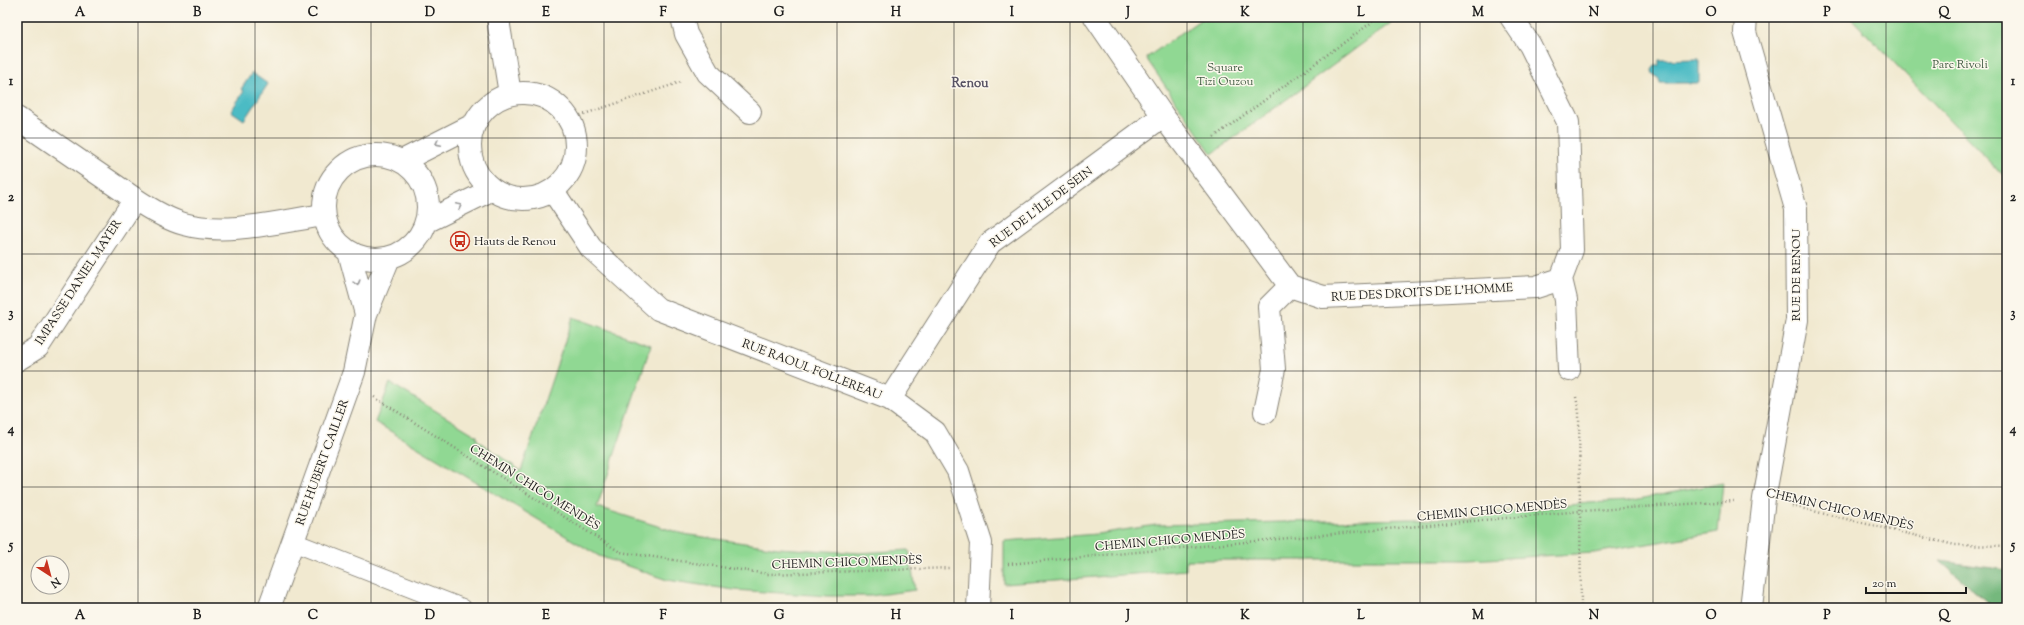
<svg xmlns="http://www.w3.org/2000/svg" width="2024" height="625" font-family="'Sorts Mill Goudy',serif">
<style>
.green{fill:#90d893;stroke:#567a58}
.forest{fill:#74b87d;stroke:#486a4c}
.water{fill:#4cbbc4;stroke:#346c70}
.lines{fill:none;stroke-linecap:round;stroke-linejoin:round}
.service-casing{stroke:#868276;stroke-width:20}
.minor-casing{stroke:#868276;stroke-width:24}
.tertiary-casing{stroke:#868276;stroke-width:24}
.path{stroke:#868276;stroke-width:2.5;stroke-dasharray:1 3;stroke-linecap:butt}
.service{stroke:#fff;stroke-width:18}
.minor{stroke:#fff;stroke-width:22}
.tertiary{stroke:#fff;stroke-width:22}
.oneway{stroke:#999}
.grid{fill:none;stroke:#1c1c1c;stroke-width:1;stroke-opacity:0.55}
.labels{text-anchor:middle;stroke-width:3;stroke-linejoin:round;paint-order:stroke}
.park-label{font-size:12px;fill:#455e46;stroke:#fbf7ec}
.street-label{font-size:12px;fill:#1c1c1c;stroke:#fbf7ec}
.poi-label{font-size:12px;fill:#1c1c1c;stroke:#fbf7ec;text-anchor:start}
.neighbourhood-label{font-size:13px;font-weight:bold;fill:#585364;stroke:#fbf7ec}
.neatline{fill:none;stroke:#1c1c1c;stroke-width:1.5}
.grid-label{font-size:13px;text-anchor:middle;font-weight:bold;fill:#1c1c1c}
</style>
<rect width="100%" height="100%" fill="#fbf7ec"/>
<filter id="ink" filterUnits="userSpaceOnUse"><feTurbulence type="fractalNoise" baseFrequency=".025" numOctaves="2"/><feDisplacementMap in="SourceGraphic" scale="8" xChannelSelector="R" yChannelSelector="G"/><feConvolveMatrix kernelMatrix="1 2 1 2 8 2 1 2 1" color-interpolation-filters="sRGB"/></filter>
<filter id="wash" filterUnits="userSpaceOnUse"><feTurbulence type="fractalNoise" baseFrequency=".012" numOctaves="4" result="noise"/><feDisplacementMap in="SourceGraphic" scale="16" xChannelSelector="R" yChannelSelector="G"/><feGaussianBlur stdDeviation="0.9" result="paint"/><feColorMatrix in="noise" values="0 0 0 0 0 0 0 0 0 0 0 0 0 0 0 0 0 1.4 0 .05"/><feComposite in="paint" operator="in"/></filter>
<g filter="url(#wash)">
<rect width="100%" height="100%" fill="#f1e9d0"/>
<path class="green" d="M1204 17H1399L1212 154 1146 58Z
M1850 17H2007V179Z
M573 317 651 345 597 507 683 534 778 548 859 553 909 550 915 590 870 596H828L734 590 667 580 599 556 375 422 390 383 477 436V440L521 471Z
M1723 483 1718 532 1594 553 1469 560H1186V570L1004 584V541L1097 534 1156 525 1455 518 1588 503 1628 501Z"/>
<path class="forest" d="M1940 561 2007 570V608H1994Z"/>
<path class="water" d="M1699 59V83H1660L1659 79 1653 74 1652 70 1655 66 1659 65V60Z
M252 73 268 84 244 120 231 111 244 91 241 89Z"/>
</g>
<g filter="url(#ink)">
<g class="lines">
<g class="service-casing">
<path id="service" d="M293 542 462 608"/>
</g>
<g class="minor-casing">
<path id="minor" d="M682 17 686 34 708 73 750 112
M1095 17 1163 116 1290 286 1323 297 1536 287 1561 279 1572 250 1568 122 1530 45 1511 17
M1746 17 1745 32 1796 209 1797 320 1764 499 1751 608
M17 118 135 199C150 209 166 219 184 224 226 236 281 221 324 215
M553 191 591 248 658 309 890 399 935 432 958 471 981 543 978 608
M1561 279 1566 300 1569 370
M17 360 38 347 135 199
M890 399 990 243 1163 116
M1265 412 1274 369 1269 307 1290 286"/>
</g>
<g class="tertiary-casing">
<path id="tertiary" d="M499 17V26L510 94
M470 146a53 53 0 1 1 106 0a53 53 0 1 1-106 0Z
M324 207a52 52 0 1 1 104 0a52 52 0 1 1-104 0Z
M402 161 473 125
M426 222 491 190
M349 252 366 314
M269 608 354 372 366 314 389 258"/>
</g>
<path class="path" d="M569 119 681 82
M1214 137 1379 17
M374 397 620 552 768 574 951 568
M1576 397 1579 412 1581 608
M1792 506 1955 545 2007 546
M1008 564 1581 511 1734 501"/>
<use href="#service" class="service"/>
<use href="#minor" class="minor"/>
<use href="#tertiary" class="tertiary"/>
</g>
<defs><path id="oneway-chevron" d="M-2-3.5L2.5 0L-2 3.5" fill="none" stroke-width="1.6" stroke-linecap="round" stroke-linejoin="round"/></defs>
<g class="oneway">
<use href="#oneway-chevron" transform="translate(438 143) rotate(153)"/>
<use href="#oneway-chevron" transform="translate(459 206) rotate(-26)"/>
<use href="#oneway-chevron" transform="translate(357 283) rotate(74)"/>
</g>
</g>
<path class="grid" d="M138 17V608M255 17V608M371 17V608M488 17V608M604 17V608M721 17V608M837 17V608M954 17V608M1070 17V608M1187 17V608M1303 17V608M1420 17V608M1536 17V608M1653 17V608M1769 17V608M1886 17V608M17 138H2007M17 254H2007M17 371H2007M17 487H2007"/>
<defs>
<g id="bus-ring" transform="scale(1)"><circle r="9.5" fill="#fbf7ec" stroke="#c8321e" stroke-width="1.5"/><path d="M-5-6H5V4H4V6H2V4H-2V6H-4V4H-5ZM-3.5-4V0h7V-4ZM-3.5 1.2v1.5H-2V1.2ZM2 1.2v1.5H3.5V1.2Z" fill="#c8321e"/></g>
</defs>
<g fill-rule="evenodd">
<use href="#bus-ring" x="460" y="241"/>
</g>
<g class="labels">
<g class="park-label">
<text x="1960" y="68">Parc Rivoli</text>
<text x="1225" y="71">Square<tspan x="1225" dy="14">Tizi Ouzou</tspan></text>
</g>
<g class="street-label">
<text transform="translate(1041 207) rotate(-37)" y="4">RUE DE L'ÎLE DE SEIN</text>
<text transform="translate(1796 275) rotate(-90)" y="4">RUE DE RENOU</text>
<text transform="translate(78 282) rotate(-57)" y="4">IMPASSE DANIEL MAYER</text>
<text transform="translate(1422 292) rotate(-3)" y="4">RUE DES DROITS DE L'HOMME</text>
<text transform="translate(812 369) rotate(21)" y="4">RUE RAOUL FOLLEREAU</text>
<text transform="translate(322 462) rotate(-70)" y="4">RUE HUBERT CAILLER</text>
<text transform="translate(535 487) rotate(32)" y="4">CHEMIN CHICO MENDÈS</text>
<text transform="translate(1840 509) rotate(13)" y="4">CHEMIN CHICO MENDÈS</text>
<text transform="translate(1492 510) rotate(-5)" y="4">CHEMIN CHICO MENDÈS</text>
<text transform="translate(1170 540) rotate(-5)" y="4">CHEMIN CHICO MENDÈS</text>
<text transform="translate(847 562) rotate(-2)" y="4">CHEMIN CHICO MENDÈS</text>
</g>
<g class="poi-label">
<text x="474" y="245">Hauts de Renou</text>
</g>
<g class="neighbourhood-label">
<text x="970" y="87">Renou</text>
</g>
</g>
<rect width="2024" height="625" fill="none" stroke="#fbf7ec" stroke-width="44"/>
<g transform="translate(50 575) rotate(144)"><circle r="19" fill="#fbf7ec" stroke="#a29f99"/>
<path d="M0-3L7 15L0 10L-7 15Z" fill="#c8321e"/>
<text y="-6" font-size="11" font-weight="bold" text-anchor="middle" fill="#1c1c1c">N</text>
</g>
<path d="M1866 587v6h100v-6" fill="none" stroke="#1c1c1c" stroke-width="2"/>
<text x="1872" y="587" font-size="12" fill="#1c1c1c" stroke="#fbf7ec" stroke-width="3" paint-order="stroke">20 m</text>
<rect x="22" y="22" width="1980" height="581" class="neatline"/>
<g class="grid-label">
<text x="80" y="16">A</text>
<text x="197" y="16">B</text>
<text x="313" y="16">C</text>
<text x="430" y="16">D</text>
<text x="546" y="16">E</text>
<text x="663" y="16">F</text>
<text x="779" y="16">G</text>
<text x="896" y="16">H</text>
<text x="1012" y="16">I</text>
<text x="1128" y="16">J</text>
<text x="1245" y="16">K</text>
<text x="1361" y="16">L</text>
<text x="1478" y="16">M</text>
<text x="1594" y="16">N</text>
<text x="1711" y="16">O</text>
<text x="1827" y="16">P</text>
<text x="1944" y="16">Q</text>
<text x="11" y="85">1</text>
<text x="2013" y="85">1</text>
<text x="11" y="201">2</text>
<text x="2013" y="201">2</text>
<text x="11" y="317">3</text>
<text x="2013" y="317">3</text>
<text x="11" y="433">4</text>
<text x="2013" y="433">4</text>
<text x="11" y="549">5</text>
<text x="2013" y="549">5</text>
<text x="80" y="619">A</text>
<text x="197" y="619">B</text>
<text x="313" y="619">C</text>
<text x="430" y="619">D</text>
<text x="546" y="619">E</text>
<text x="663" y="619">F</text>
<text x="779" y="619">G</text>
<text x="896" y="619">H</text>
<text x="1012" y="619">I</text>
<text x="1128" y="619">J</text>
<text x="1245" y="619">K</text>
<text x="1361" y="619">L</text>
<text x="1478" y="619">M</text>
<text x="1594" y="619">N</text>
<text x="1711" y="619">O</text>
<text x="1827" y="619">P</text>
<text x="1944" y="619">Q</text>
</g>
</svg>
